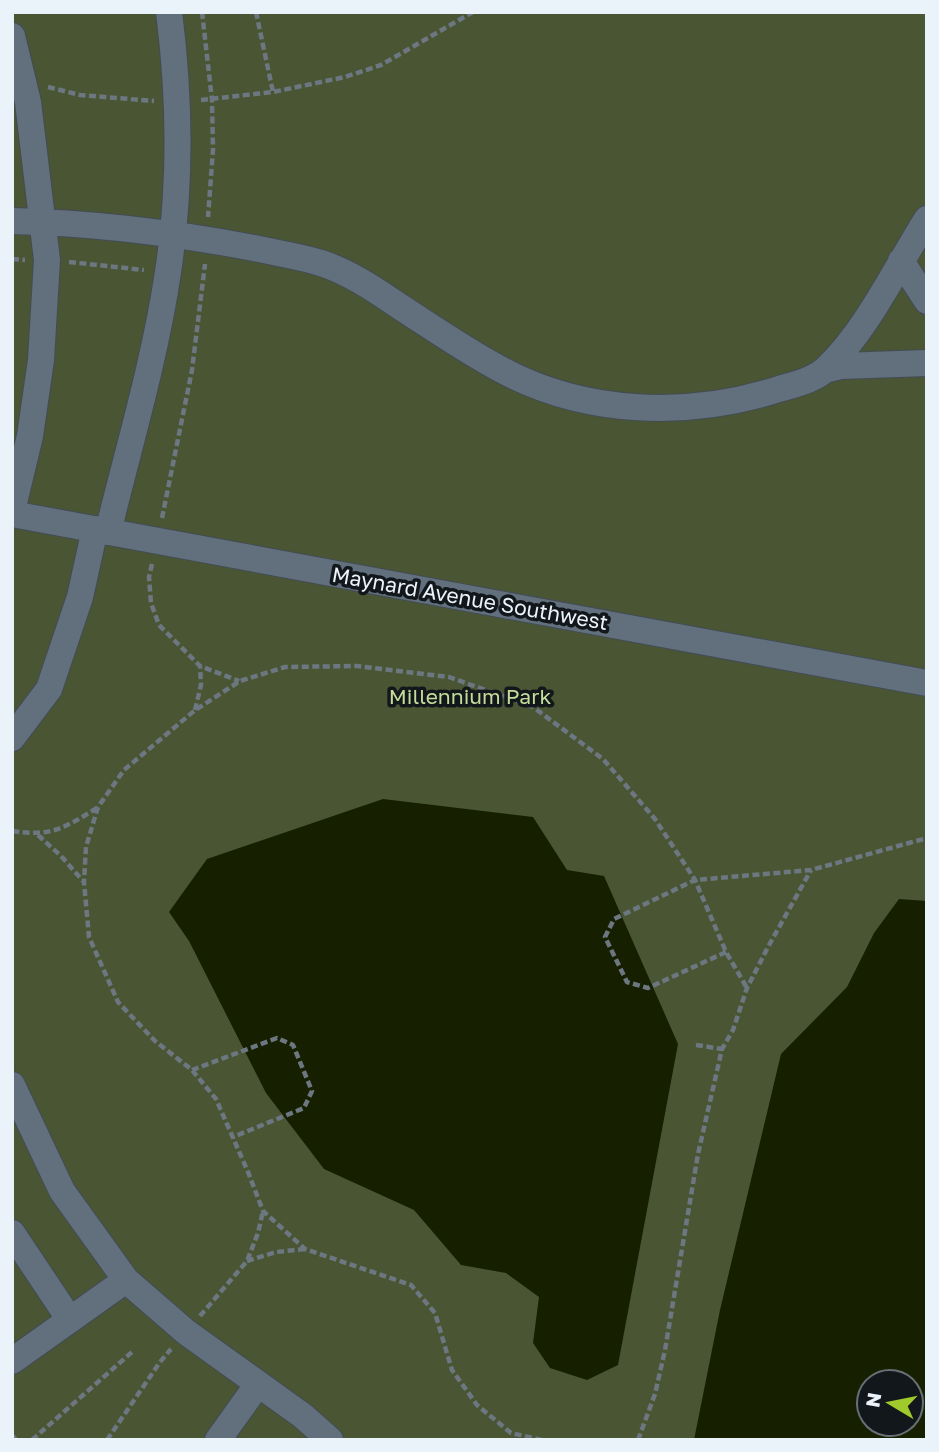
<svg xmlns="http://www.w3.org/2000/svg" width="939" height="1452" font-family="'Golos Text',sans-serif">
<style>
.green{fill:#4a5534;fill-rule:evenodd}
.water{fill:#162000;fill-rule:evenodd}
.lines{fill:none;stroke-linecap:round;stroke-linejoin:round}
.minor-casing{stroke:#424c55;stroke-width:28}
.path{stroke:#6c7781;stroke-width:4.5;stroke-dasharray:7 3.5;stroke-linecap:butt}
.minor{stroke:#626f7c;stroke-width:26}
.labels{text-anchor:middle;stroke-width:7;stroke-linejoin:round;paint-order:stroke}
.street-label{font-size:21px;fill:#ebf3fa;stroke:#11171b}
.park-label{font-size:21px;fill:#c5dc99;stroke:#11171b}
</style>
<rect width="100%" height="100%" fill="#232f3a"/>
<path class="green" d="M12 12H927V1440H12ZM869 1382H911V1424H869Z"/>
<path class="water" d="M383 799 533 817 567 870 604 876 678 1044 618 1365 587 1380 550 1368 533 1343 539 1297 506 1273 461 1265 414 1210 324 1169 266 1093 189 941 169 912 207 859Z
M899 899 927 901V1440H694L720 1310 781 1054 847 987 874 933ZM869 1382H911V1424H869Z"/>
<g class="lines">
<g class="minor-casing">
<path id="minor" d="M12 36 28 102 47 260 41 360 30 436 12 511
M12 221C93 223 175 233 254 248 276 253 299 256 321 263 349 272 374 289 399 306 433 328 466 351 502 370 586 415 689 418 779 389 795 384 815 380 827 368 867 330 897 266 927 219
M901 261 927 301
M825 370 841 366 927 363
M12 514 927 683
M108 532C129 446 155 360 168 272 181 186 180 98 169 12
M12 738 49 689 80 597 95 529
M12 1085 62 1191 126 1280 186 1332 303 1416 330 1440
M12 1233 70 1320
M12 1361 126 1280
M218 1440 258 1384"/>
</g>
<path class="path" d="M202 12 212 100 213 150 208 217
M256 12 273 92
M48 87 80 95 154 101
M201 100 273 92 345 77 381 65 473 12
M12 259 25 260
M69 262 144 270
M162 518 192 370 205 264
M152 564 149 577 151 603 159 625 200 666 239 681
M195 710 201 685 200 666
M12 831C52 837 64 828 97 808
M38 835 61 856 83 881
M726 952 648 988 627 982 605 937 614 919 695 880 811 870 927 838
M696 1045 722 1049
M192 1070 277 1038 293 1045 312 1091 304 1108 233 1137
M247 1261 276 1252 305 1249
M200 1316 247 1261 258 1233 263 1211
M12 1435 16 1440
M32 1440 132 1352
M107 1440 160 1362 171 1349
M542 1440 511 1433 477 1405 452 1370 435 1313 411 1285 305 1249 263 1211 248 1172 216 1099 192 1070 155 1041 118 1002 89 937 84 882 86 847 98 807 124 770 194 711 240 681 285 667 357 666 449 677 533 707 603 759 655 819 695 880 726 952 747 988
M638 1440 655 1394 665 1350 698 1154 722 1049 733 1030 747 988 768 947 811 870"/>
<use href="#minor" class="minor"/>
</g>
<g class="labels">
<g class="street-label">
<text transform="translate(470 599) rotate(10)" y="7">Maynard Avenue Southwest</text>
</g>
<g class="park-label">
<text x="470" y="704">Millennium Park</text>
</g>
</g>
<rect width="939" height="1452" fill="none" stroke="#ebf3fa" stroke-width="28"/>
<g transform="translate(890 1403) rotate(280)"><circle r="33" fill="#11171b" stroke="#686f74" stroke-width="2"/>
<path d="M0-5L12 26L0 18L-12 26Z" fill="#a0c92c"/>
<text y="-10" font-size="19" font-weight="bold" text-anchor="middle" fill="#ebf3fa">N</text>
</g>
</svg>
